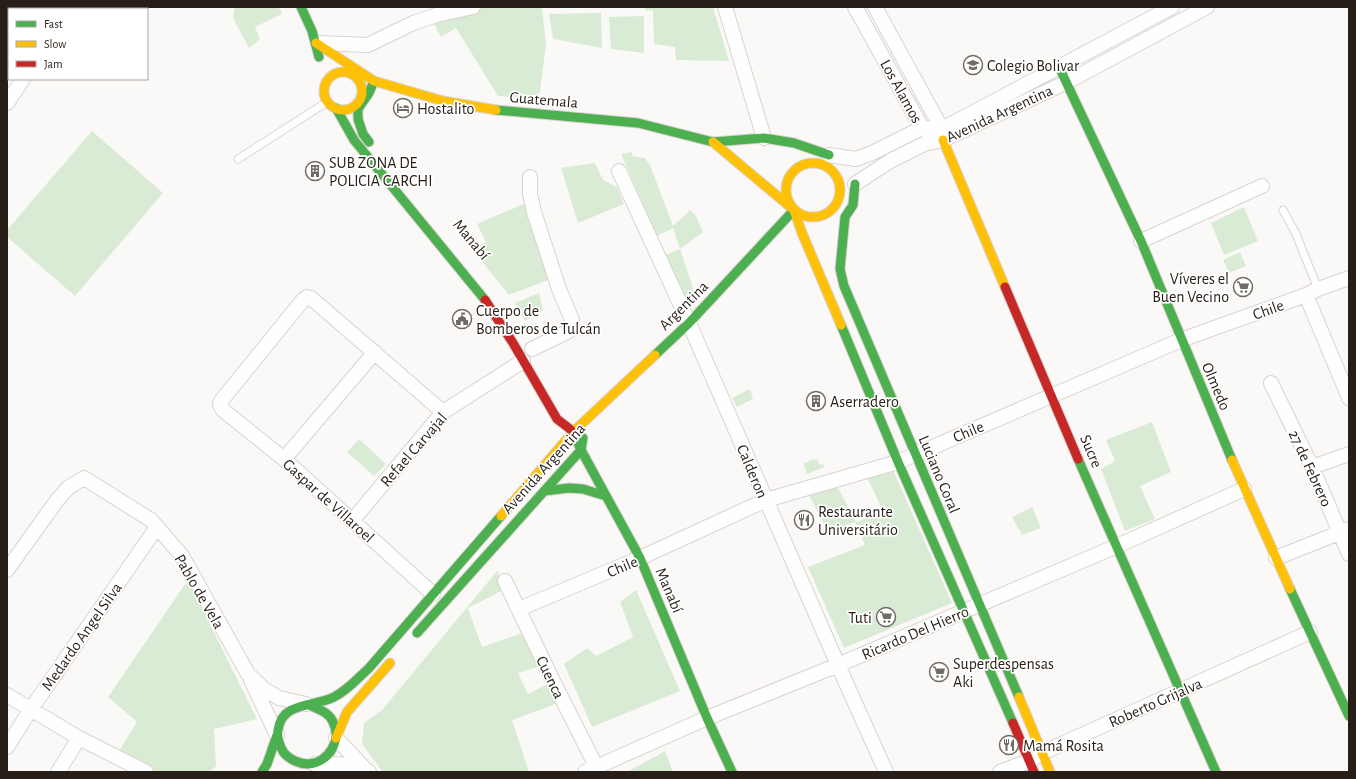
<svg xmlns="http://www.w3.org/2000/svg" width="1356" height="779" font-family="'Alegreya Sans',sans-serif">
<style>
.green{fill:#d9ebd4}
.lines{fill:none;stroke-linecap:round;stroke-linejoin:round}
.lane-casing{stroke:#d9d3cf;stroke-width:9}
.street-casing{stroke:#d9d3cf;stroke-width:16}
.fast-casing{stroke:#d9d3cf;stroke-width:11}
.slow-casing{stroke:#d9d3cf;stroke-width:11}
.jam-casing{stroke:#d9d3cf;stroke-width:11}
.lane{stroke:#fefefe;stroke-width:7}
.street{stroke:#fefefe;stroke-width:14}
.fast{stroke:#4caf50;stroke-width:9}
.slow{stroke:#ffc107;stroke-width:9}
.jam{stroke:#c62828;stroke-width:9}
.labels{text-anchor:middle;stroke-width:3.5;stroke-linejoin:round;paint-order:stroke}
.poi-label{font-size:16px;fill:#271e18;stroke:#fff;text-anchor:start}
.street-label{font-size:16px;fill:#271e18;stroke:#fff}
</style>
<rect width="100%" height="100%" fill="#fbf9f7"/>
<path class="green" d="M235 7H279L282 14 255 27 260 39 249 48 233 18Z
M442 7H542L546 45 539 99 498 96 456 28 441 37 427 11Z
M645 7H713L729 61 676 60 675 47 654 44 653 10 645 11Z
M601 13 602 48 553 39 549 14Z
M644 16V53L611 49 609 17Z
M92 131 163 193 75 296 7 237V230Z
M632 152V156L645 158 650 165 673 226 690 210 696 216 703 232 680 249 673 228 657 236 621 154Z
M595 163 603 180 617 187 624 204 578 223 561 168Z
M528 202 553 278 509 295 472 249 486 242 477 224Z
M1244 207 1258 241 1224 255 1211 223Z
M680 249 696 297 691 303 684 300 666 255Z
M1240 252 1246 266 1229 273 1223 260Z
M539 293 543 310 525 321 515 303Z
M750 389 753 399 737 407 732 398Z
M1152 422 1171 472 1140 486 1155 519 1125 531 1101 469 1115 461 1106 440Z
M359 439 386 464 374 476 347 452Z
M817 459 820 465 823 464 824 467 807 474 803 463 809 462V460Z
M889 461 952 603 844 648 808 567 865 545 855 522 828 532 809 495 836 484 856 522 883 511 864 471Z
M1032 507 1041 528 1022 535 1012 517Z
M498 570 501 591 468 608 482 647 522 633 545 665 518 673 528 694 553 681 556 704 512 720 529 772H383L362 744 364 723 382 710Z
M188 580 257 719 214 729 216 766 210 772H127L116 756 137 722 108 697Z
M636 590 680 691 592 727 564 664 587 648 596 656 633 637 620 602Z
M665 751 673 772H627Z"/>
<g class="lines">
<g class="lane-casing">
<path id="lane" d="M238 159 327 102
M1283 210 1296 234 1318 289"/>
</g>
<g class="street-casing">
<path id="street" d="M80 7 81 9
M725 7 764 138
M855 7 922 128 930 133
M875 7 942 129 943 136
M110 9 114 7
M7 29 9 30
M319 43 368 45 413 23 437 15 473 7
M7 103 23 79
M829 155 856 159 872 153 922 128 942 129 1172 7
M619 171 689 323 838 665 886 772
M530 177V194L534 212 559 289 572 320 569 331 532 349
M855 184 890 161 924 144 943 140 1067 82 1207 7
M1141 241 1262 186
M1306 295 1349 398
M1271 383 1312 467 1349 554
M284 459 375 352
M1312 467 1349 454
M352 521 443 412 523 361
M1276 558 1349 529
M7 570 58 499 69 487 84 478 151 520 182 556 248 674 264 689 279 698 306 704
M505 581 553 681 599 772
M433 594 284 459 223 410 220 405 221 401 303 300 307 297 311 298 443 412
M519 609 640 558 766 500 898 462 1181 340 1306 295 1318 289 1349 278
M251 680 277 735
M7 695 79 738 146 772
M336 738 365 769
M7 747 31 709 157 527
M315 764C328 764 360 763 369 772
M58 772 79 738
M585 772 707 718 838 665 1117 546 1244 489
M1000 772 1029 761 1042 753 1310 632"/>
</g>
<g class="fast-casing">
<path id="fast" d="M301 7 312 31 319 57
M1059 67 1141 241 1232 460
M336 108 354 140 485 300
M496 110 638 123 713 142 764 138 794 143 829 155
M369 142 363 134 358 119V109L369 93 374 81
M855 184 853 205 845 217 840 269 844 286 1019 697
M841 325 898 462 1013 723
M655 355 689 323 794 210
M575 436 581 450 640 558 707 718 732 772
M1078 459 1216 772
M544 491 569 488 583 489 606 496
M1290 589 1349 716
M417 633 581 450 583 438
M309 705C318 709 329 712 333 722 342 740 329 763 308 764 300 764 290 760 284 753 280 747 277 738 278 730 282 701 315 707 334 697 348 690 358 678 369 668L501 516
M262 772 267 764 277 735"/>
</g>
<g class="slow-casing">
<path id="slow" d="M316 43 374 81 443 101 496 110
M324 91a19 19 0 1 1 38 0a19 19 0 1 1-38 0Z
M943 140 1005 287
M713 142 794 210 802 233 841 325
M786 190a27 27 0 1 1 54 0a27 27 0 1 1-54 0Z
M1232 460 1290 589
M501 516 573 432 655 355
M1019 697 1050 772
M336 738 347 712 390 663"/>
</g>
<g class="jam-casing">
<path id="jam" d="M1005 287 1078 459
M485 300 513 343 557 419 570 429 575 436
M1013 723 1034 772"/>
</g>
<use href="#lane" class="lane"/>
<use href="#street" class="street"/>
<use href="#fast" class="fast"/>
<use href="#slow" class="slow"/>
<use href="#jam" class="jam"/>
</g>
<defs>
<g id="school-ring" transform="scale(1)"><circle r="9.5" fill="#fff" stroke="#716b66" stroke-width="1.5"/><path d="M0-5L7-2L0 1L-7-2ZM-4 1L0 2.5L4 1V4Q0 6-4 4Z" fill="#716b66"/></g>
<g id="hotel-ring" transform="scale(1)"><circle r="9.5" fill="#fff" stroke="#716b66" stroke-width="1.5"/><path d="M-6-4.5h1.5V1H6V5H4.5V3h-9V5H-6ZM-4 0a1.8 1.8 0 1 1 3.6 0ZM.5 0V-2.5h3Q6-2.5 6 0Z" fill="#716b66"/></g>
<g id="building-ring" transform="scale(1)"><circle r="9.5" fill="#fff" stroke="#716b66" stroke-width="1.5"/><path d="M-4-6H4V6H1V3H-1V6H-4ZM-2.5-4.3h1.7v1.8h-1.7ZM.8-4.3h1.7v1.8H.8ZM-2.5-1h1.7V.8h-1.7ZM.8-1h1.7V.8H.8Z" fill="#716b66"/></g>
<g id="supermarket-ring" transform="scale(1)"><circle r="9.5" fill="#fff" stroke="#716b66" stroke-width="1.5"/><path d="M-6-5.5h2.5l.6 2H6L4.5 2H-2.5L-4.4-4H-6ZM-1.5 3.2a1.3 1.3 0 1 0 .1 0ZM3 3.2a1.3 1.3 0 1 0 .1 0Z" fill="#716b66"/></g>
<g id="civic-ring" transform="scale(1)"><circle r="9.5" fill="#fff" stroke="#716b66" stroke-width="1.5"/><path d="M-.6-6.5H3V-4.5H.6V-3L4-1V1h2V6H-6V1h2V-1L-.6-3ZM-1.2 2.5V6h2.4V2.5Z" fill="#716b66"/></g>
<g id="restaurant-ring" transform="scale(1)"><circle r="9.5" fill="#fff" stroke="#716b66" stroke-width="1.5"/><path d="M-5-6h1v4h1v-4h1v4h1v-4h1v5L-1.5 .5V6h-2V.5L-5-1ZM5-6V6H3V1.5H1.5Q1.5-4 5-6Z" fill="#716b66"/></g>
</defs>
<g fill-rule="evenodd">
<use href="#school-ring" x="973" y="65"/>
<use href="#hotel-ring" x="403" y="108"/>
<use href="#building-ring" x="315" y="171"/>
<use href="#supermarket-ring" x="1243" y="287"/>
<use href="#civic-ring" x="462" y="319"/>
<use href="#building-ring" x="816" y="401"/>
<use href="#restaurant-ring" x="804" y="520"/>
<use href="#supermarket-ring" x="886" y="617"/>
<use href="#supermarket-ring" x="939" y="672"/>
<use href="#restaurant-ring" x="1009" y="745"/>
</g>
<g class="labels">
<g class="poi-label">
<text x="987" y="71">Colegio Bolivar</text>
<text x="417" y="114">Hostalito</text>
<text x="329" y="168">SUB ZONA DE<tspan x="329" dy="18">POLICIA CARCHI</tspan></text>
<text x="1229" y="284" text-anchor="end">Víveres el<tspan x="1229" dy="18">Buen Vecino</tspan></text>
<text x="476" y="316">Cuerpo de<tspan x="476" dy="18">Bomberos de Tulcán</tspan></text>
<text x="830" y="407">Aserradero</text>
<text x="818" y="517">Restaurante<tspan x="818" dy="18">Universitário</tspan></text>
<text x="872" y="623" text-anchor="end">Tuti</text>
<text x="953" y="669">Superdespensas<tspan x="953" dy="18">Aki</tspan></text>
<text x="1023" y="751">Mamá Rosita</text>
</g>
<g class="street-label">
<text transform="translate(902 91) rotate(61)" y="6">Los Alamos</text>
<text transform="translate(544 99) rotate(5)" y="6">Guatemala</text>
<text transform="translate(999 113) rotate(-25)" y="6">Avenida Argentina</text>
<text transform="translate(472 239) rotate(50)" y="6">Manabí</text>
<text transform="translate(683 305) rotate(-45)" y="6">Argentina</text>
<text transform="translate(1268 309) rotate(-20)" y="6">Chile</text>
<text transform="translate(1217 386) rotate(67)" y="6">Olmedo</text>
<text transform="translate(968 431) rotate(-23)" y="6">Chile</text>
<text transform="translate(413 449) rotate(-49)" y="6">Refael Carvajal</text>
<text transform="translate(1092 451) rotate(67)" y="6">Sucre</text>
<text transform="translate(543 468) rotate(-48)" y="6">Avenida Argentina</text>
<text transform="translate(1311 468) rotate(65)" y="6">27 de Febrero</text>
<text transform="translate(753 471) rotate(67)" y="6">Calderon</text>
<text transform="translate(940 474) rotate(67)" y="6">Luciano Coral</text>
<text transform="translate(329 500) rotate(42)" y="6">Gaspar de Villaroel</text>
<text transform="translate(622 566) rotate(-23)" y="6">Chile</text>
<text transform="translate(670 590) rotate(67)" y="6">Manabí</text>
<text transform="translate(200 591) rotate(60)" y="6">Pablo de Vela</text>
<text transform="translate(915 632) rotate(-23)" y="6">Ricardo Del Hierro</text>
<text transform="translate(81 636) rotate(-55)" y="6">Medardo Angel Silva</text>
<text transform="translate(551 677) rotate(64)" y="6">Cuenca</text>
<text transform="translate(1155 702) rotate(-24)" y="6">Roberto Grijalva</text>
</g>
</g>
<rect width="1356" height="779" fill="none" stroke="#271e18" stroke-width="16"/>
<rect x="8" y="8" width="140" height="72" fill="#ffffff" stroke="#a9a5a3"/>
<rect x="16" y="21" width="20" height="6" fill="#4caf50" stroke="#a9a5a3"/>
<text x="44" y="28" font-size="12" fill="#271e18">Fast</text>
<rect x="16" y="41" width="20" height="6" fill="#ffc107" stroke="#a9a5a3"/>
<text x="44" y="48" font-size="12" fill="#271e18">Slow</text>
<rect x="16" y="61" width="20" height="6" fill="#c62828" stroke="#a9a5a3"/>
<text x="44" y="68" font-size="12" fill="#271e18">Jam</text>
</svg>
